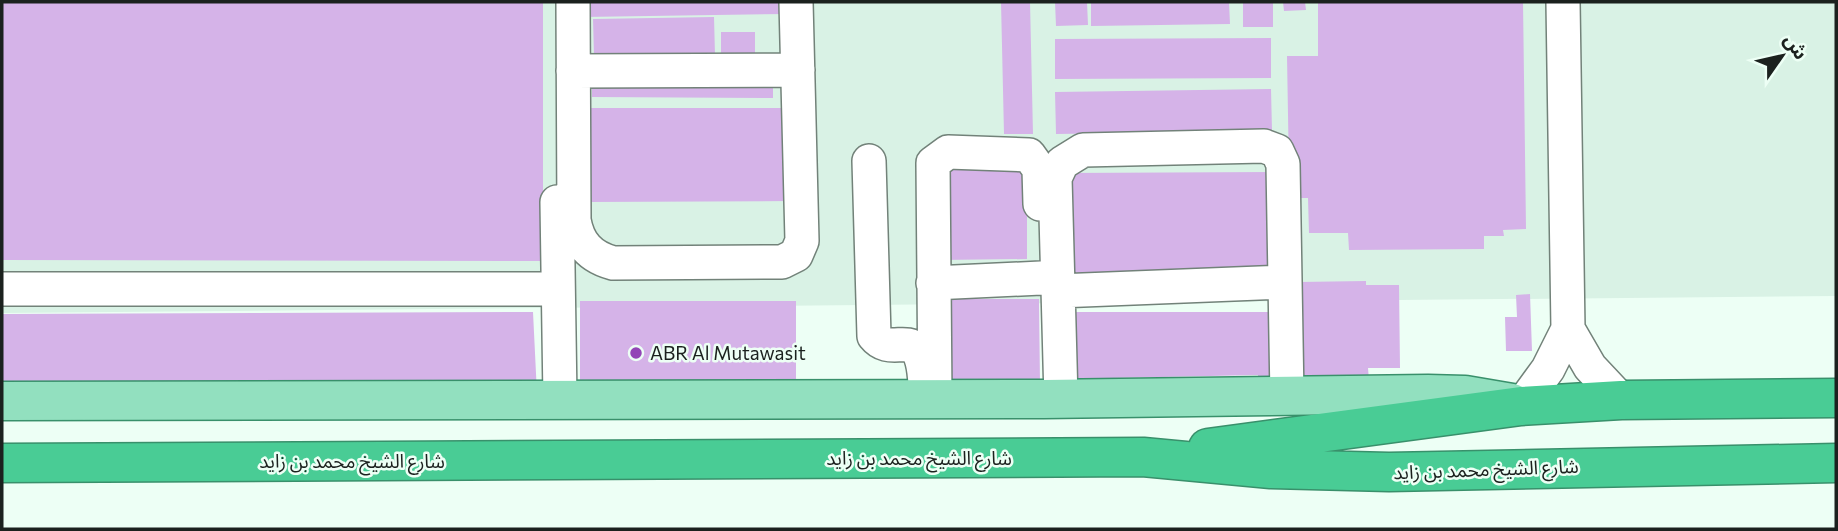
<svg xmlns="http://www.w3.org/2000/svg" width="1838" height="531" font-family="Commissioner,'Noto Sans Arabic',sans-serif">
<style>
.built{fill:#d9f2e5}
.building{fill:#d5b3e8}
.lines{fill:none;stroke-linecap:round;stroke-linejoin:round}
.minor-casing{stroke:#728279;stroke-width:36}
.major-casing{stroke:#39906b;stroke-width:41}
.highway-casing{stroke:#39906b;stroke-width:41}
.minor{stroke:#fff;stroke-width:33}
.major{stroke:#92e0bf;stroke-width:38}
.highway{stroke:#49cc95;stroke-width:38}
.poi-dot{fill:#9245b6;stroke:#edfff5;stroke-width:2.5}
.labels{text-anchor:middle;stroke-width:5;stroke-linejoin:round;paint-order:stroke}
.poi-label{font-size:19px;fill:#1b211e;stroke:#edfff5;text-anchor:start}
.street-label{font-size:19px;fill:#1b211e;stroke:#edfff5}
</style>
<rect width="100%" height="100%" fill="#edfff5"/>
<path class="built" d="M2 2H1836V296L2 313Z"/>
<path class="building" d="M2 2H543V261L2 260Z
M583 2H785L786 14 583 17Z
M1001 2H1030L1033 134H1004Z
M1055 2H1087L1088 25 1056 26Z
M1091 2H1229L1230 24 1091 26Z
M1243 2H1273V27H1243Z
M1283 2H1305L1306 10 1284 11Z
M1318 2H1523L1526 229 1503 230 1504 236H1484V249L1349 250 1348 233H1309L1308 198H1300L1290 232 1287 56H1318Z
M714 17 715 55 594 57 593 19Z
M721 32H755V54H721Z
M1271 38V78L1055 79V39Z
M773 79V98L592 97V80Z
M1271 89 1272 131 1056 134 1055 92Z
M586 108H791V201L587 202Z
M1027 157V259L940 260 939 158Z
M1275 172 1276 274 1064 275 1063 173Z
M1366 281V285H1399L1400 368H1368L1369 380 1301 381 1299 282Z
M1530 294 1532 351H1506L1505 317H1517L1516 295Z
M947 299H1039L1040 384H948Z
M580 301H796V389H580Z
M533 312 537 394 2 396V314Z
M1065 312H1278L1280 382 1258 383V375L1065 379Z"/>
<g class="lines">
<g class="minor-casing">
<path id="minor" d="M573 2 574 220C578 243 590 257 613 263L782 262 796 255 802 241 796 2
M1563 2 1568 329 1590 367 1621 400
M573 71 798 70
M869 161 874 336C894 361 922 318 925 385
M557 202 560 399
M933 283 1041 278
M2 289H558
M1058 291 1285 282
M935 398 933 163 948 152 1029 155 1039 169 1040 204
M1061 399 1055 178 1062 163 1083 150 1264 146 1277 151 1283 164 1287 397
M1521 406 1548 369 1568 329"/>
</g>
<g class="major-casing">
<path id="major" d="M2 401 1044 399 1428 394 1465 395 1512 403"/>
</g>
<g class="highway-casing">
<path id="highway" d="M1208 448 1521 406 1621 400 1836 398
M2 463 1143 457 1271 469 1389 472 1836 463"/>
</g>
<use href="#minor" class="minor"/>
<use href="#major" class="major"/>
<use href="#highway" class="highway"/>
</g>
<circle class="poi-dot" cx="636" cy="353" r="7"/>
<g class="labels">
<g class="poi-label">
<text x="650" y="360">ABR Al Mutawasit</text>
</g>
<g class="street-label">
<text x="919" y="465">شارع الشيخ محمد بن زايد</text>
<text x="352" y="468">شارع الشيخ محمد بن زايد</text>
<text transform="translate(1486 469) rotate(-2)" y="7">شارع الشيخ محمد بن زايد</text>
</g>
</g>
<rect width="1838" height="531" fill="none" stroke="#1b211e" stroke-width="7"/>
<g transform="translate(1782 56) rotate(56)" stroke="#edfff5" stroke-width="5" paint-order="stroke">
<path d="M0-5L12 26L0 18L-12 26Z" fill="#1b211e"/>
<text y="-10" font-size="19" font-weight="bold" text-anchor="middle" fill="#1b211e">ش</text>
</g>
</svg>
